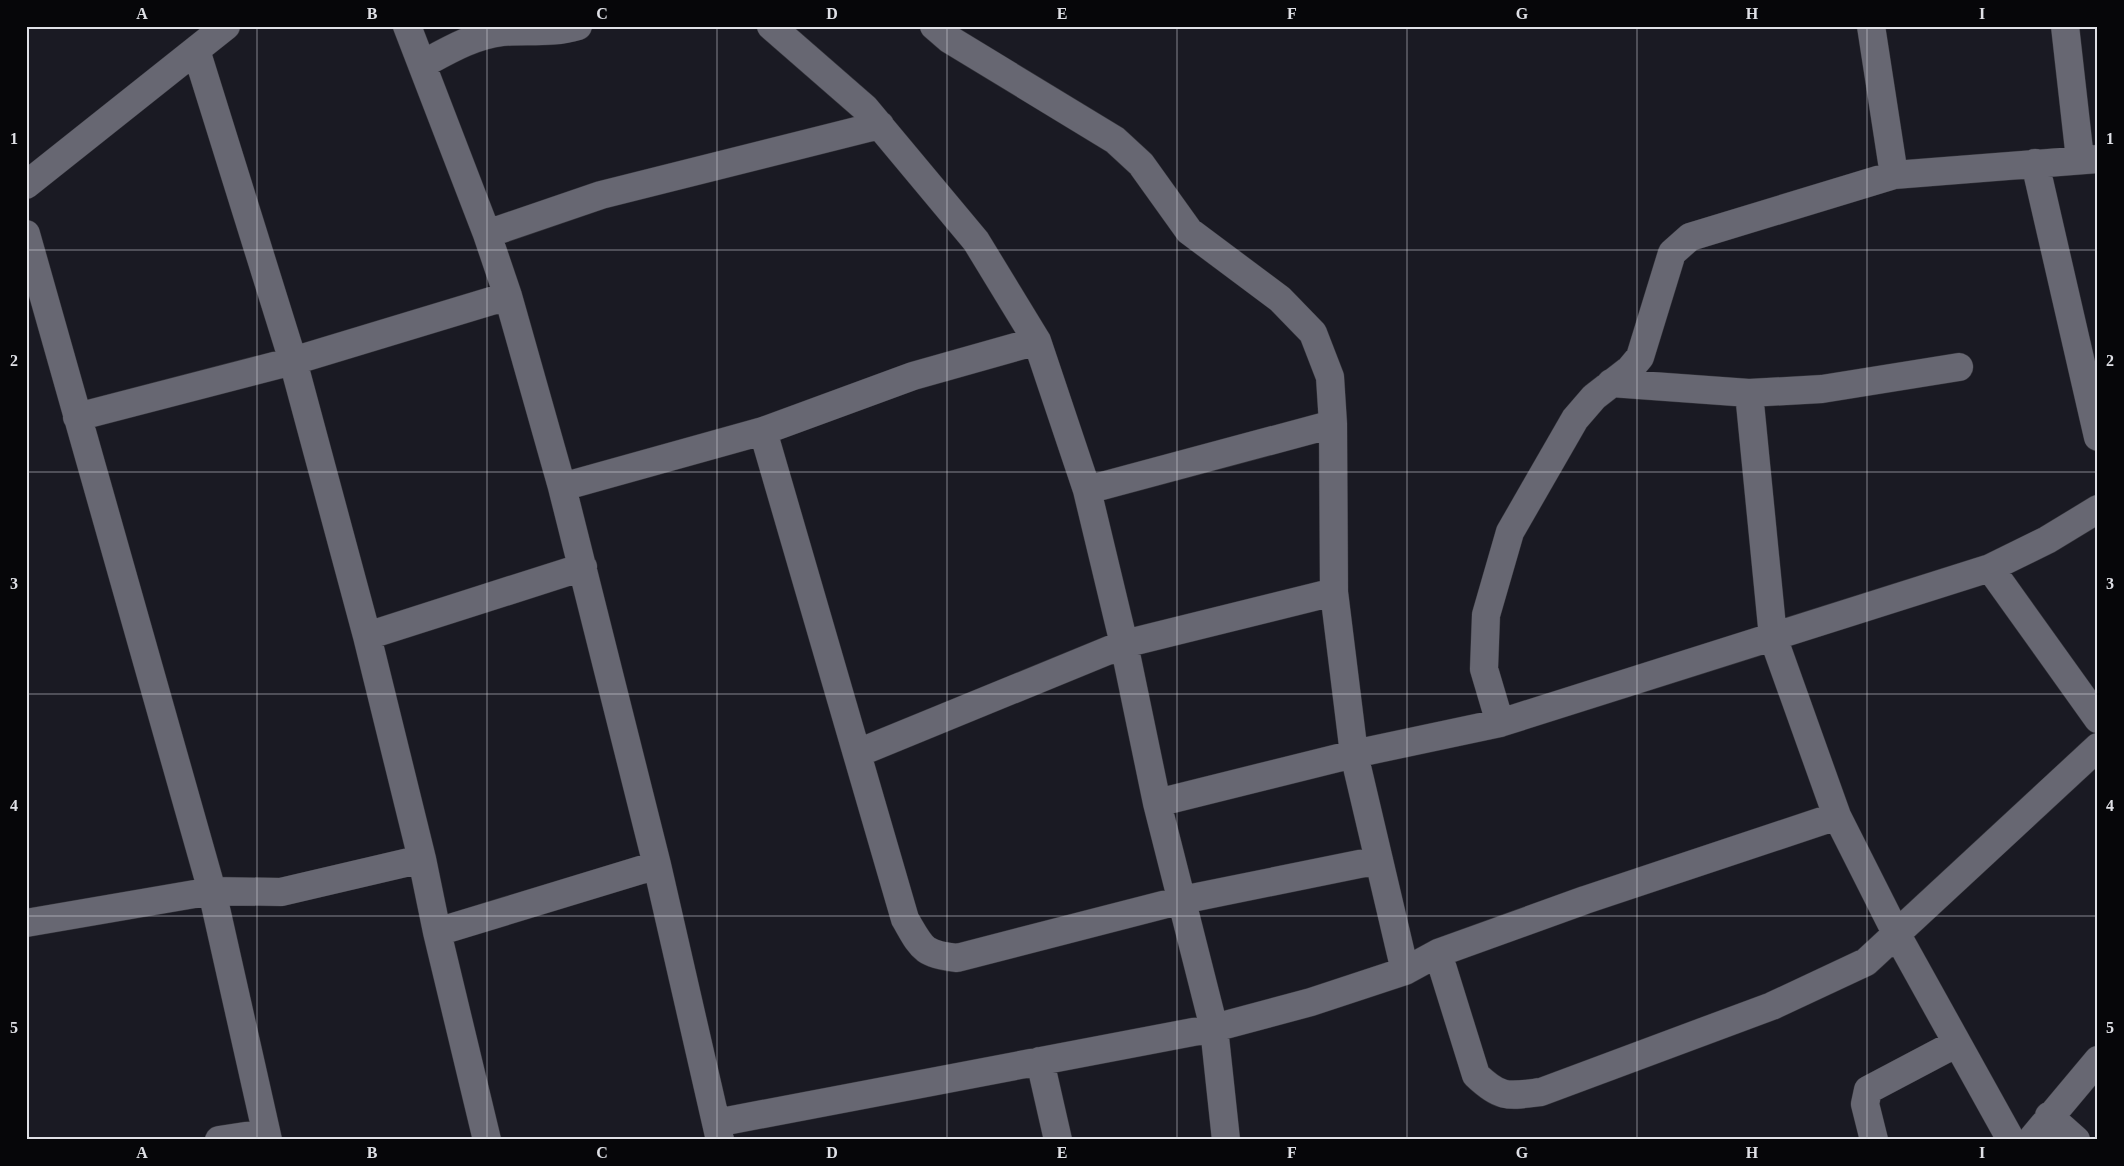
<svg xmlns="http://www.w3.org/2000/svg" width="2124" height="1166" font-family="'Times New Roman',serif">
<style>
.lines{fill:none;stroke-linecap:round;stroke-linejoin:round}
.minor-casing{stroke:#35353c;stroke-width:29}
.minor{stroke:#676772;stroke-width:28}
.grid{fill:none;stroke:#dfe0e6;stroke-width:1;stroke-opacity:0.55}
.neatline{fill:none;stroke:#dfe0e6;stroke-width:2}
.grid-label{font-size:16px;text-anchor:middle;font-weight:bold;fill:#dfe0e6}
</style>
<rect width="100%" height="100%" fill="#1a1a23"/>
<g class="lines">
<g class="minor-casing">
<path id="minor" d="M407 26 487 234 508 296 562 487 657 865 720 1140
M771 26 865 108 976 241 1037 341 1087 490 1124 644 1157 803 1214 1028 1226 1140
M934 26 949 39 1115 140 1141 164 1189 231 1280 299 1313 333 1330 377 1333 424 1334 592 1354 754 1405 971
M1871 26 1894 175
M2065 26 2080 159
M196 50 293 361 367 636 422 859 437 932 487 1140
M423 64C447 51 474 35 502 32 528 30 552 34 578 26
M2035 163 2098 437
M26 185 226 26
M26 234 212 891 268 1140
M487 234 601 195 880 125
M1611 383 1749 393 1822 389 1959 367
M1749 393 1773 637 1837 816 1896 933 2011 1140
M77 417 293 361 508 296
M763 431 905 919C922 948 922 954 957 958L1182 900 1379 860
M562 487 763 431 913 376 1037 341
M1087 490 1333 424
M1990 568 2098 719
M367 636 583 567
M1500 723 1484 669 1486 615 1510 532 1575 419 1594 397 1630 369 1640 357 1672 253 1690 237 1894 175 2098 159
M858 753 1124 644 1334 592
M1157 803 1354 754 1500 723 1990 568 2047 540 2098 509
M26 923 212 891 281 892 422 859
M437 932 657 865
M1438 953 1476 1075C1501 1099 1508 1096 1541 1092L1772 1006 1866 962 2098 747
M1040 1061 1058 1140
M2049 1116 2076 1140
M716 1123 1214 1028 1311 1002 1405 971 1438 953 1585 900 1837 816
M219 1140 266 1133
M1874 1140 1865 1104 1868 1090 1957 1043
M2031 1140 2098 1060"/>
</g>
<use href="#minor" class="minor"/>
</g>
<path class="grid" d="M257 26V1140M487 26V1140M717 26V1140M947 26V1140M1177 26V1140M1407 26V1140M1637 26V1140M1867 26V1140M26 250H2098M26 472H2098M26 694H2098M26 916H2098"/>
<rect width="2124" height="1166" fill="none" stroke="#060609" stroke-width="55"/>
<rect x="28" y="28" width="2068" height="1110" class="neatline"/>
<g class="grid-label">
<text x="142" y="19">A</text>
<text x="372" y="19">B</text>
<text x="602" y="19">C</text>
<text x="832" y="19">D</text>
<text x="1062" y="19">E</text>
<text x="1292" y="19">F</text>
<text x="1522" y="19">G</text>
<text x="1752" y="19">H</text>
<text x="1982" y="19">I</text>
<text x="14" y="144">1</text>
<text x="2110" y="144">1</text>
<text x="14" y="366">2</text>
<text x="2110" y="366">2</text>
<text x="14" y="589">3</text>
<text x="2110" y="589">3</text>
<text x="14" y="811">4</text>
<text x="2110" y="811">4</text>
<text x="14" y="1033">5</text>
<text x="2110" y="1033">5</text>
<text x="142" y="1158">A</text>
<text x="372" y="1158">B</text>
<text x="602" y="1158">C</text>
<text x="832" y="1158">D</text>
<text x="1062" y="1158">E</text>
<text x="1292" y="1158">F</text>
<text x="1522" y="1158">G</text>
<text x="1752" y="1158">H</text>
<text x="1982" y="1158">I</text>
</g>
</svg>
